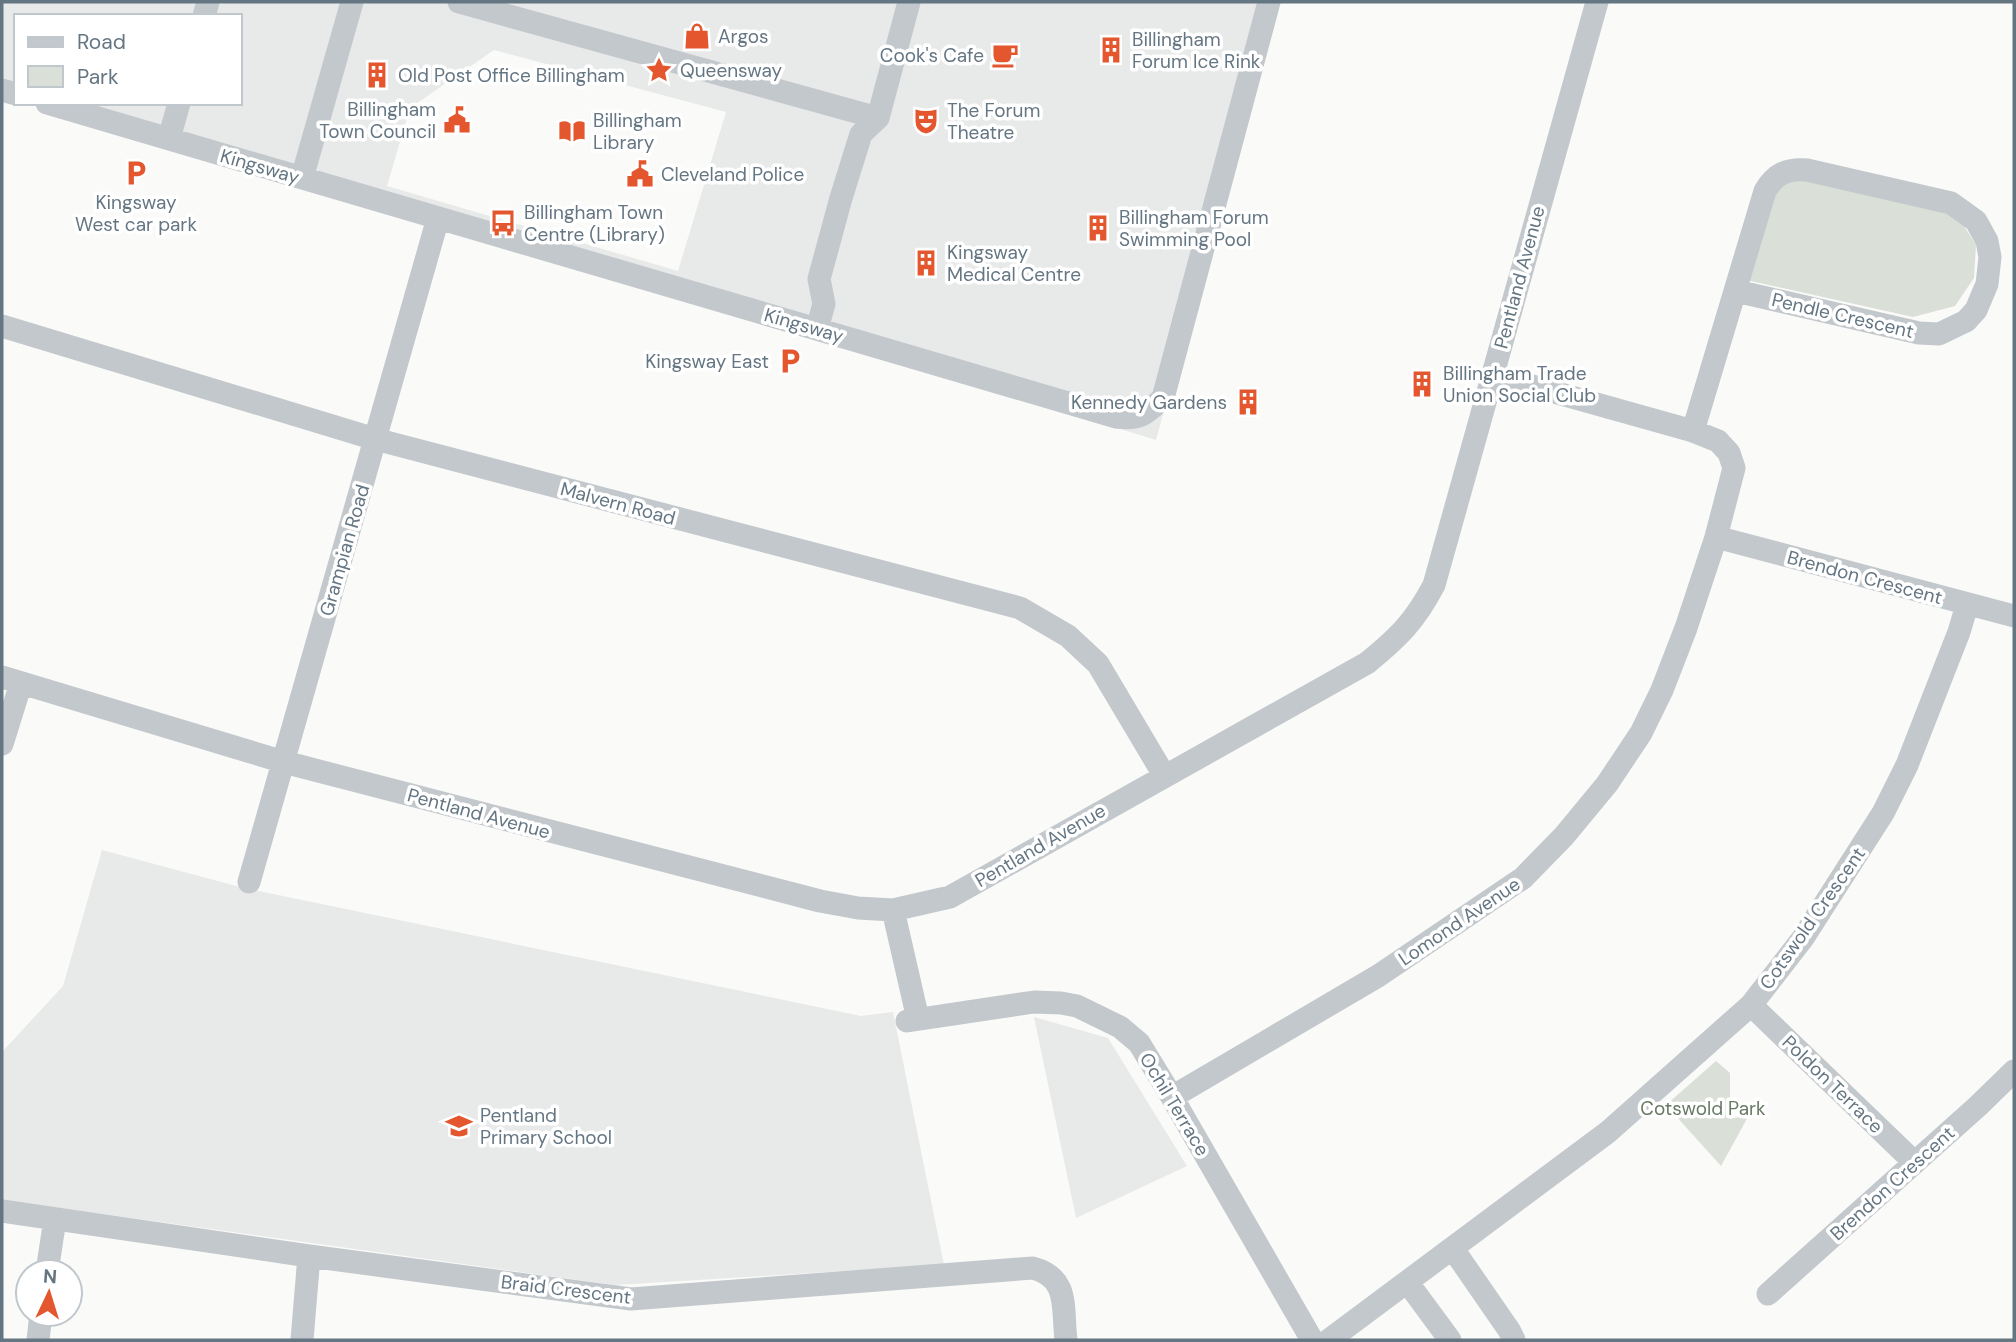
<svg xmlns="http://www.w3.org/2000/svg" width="2016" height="1342" font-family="'DM Sans',sans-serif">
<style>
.built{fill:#e8e9e9;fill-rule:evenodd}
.green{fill:#dadfd7}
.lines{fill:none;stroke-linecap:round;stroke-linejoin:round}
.street{stroke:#c3c8cc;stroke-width:23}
.labels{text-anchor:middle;stroke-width:7;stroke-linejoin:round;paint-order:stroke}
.poi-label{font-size:19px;fill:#657683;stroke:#fff;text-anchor:start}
.street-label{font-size:19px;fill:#657683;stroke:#fff}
.park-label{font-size:19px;fill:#687a64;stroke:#fff}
</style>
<rect width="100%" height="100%" fill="#fafaf8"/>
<path class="built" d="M2 2H1275L1156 440 64 103H240V16H16V88L2 84ZM494 50 726 112 678 271 387 186 410 108Z
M102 850 240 887 861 1016 893 1012 944 1265 615 1285 2 1200V1052L63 986Z
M1034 1017 1108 1038 1187 1166 1076 1218Z"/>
<path class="green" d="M1812 175 1954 210 1976 245 1974 278 1955 306 1913 317 1742 279 1761 206 1786 182Z
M1716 1061 1730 1073V1119L1749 1115 1721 1166 1666 1105Z"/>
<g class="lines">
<path class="street" d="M459 2 878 118
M204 16 208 2
M2 90 16 94
M47 103 1116 417C1140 420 1146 414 1163 398L1269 2
M169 139 179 103
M302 178 352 2
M2 326 375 439 1020 608 1068 636 1098 664 1164 775
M817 329 824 304 819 279 841 198 861 134 878 118 909 2
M1693 431 1765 191C1775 174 1787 168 1807 170L1951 203 1976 221 1987 241 1990 257 1987 284 1976 310 1966 321 1939 334 1919 333 1736 291
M1716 537 2014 616
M2 677 284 762 820 901 858 908 893 910 950 897 1367 663C1399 637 1415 621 1434 585L1597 2
M2 744 21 683
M249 882 438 218
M893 910 918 1019
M1751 1005 1914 1162
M907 1021 1034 1002 1061 1003 1077 1006 1120 1027 1139 1043 1172 1097 1312 1340
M1172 1097 1378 976 1523 878 1564 836 1607 784 1641 733 1662 690 1686 628 1716 537 1734 468 1729 453 1718 441 1693 431 1493 375
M2 1211 309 1256 631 1299 1033 1268C1070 1278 1062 1308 1066 1340
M1453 1249 1509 1330 1514 1340
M47 1272 55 1219
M1408 1283 1450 1340
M1768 1294 1978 1106 2014 1071
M38 1340 41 1314
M302 1340 309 1256
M1329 1340 1608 1132 1751 1005 1803 938 1883 813 1907 765 1959 632 1967 605"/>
</g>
<defs>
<g id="shop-bare" transform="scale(2.1)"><path d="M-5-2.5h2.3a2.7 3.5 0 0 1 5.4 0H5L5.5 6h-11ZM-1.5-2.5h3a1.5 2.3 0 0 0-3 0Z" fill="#e4572e" stroke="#fff" stroke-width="2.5" paint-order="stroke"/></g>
<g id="building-bare" transform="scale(2.1)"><path d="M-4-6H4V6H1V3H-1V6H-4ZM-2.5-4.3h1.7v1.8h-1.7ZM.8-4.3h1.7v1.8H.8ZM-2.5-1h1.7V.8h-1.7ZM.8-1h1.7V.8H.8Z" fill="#e4572e" stroke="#fff" stroke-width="2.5" paint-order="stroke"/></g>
<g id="cafe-bare" transform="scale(2.1)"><path d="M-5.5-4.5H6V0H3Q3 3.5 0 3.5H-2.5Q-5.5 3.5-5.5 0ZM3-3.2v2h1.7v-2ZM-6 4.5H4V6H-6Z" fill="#e4572e" stroke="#fff" stroke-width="2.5" paint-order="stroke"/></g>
<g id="sight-bare" transform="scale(2.1)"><path d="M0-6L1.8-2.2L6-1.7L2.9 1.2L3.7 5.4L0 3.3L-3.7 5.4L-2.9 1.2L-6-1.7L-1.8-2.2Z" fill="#e4572e" stroke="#fff" stroke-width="2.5" paint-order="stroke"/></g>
<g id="civic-bare" transform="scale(2.1)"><path d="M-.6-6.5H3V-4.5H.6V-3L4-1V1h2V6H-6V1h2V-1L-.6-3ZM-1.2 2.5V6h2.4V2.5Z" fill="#e4572e" stroke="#fff" stroke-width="2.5" paint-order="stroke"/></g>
<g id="theatre-bare" transform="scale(2.1)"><path d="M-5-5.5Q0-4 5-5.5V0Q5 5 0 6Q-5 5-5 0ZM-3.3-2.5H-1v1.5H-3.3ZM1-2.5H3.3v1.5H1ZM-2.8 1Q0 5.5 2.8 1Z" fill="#e4572e" stroke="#fff" stroke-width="2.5" paint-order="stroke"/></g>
<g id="library-bare" transform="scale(2.1)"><path d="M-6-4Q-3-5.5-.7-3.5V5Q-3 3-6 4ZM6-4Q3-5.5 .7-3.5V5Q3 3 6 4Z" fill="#e4572e" stroke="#fff" stroke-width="2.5" paint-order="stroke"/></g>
<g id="parking-bare" transform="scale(2.1)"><path d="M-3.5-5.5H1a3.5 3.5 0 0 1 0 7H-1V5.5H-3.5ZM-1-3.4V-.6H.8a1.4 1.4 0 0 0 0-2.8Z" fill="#e4572e" stroke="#fff" stroke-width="2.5" paint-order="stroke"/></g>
<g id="bus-bare" transform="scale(2.1)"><path d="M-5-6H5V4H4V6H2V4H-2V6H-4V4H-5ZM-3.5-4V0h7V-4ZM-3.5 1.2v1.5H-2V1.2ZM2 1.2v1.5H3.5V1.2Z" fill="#e4572e" stroke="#fff" stroke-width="2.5" paint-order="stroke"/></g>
<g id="school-bare" transform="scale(2.1)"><path d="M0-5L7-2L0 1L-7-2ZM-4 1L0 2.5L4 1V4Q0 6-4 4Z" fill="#e4572e" stroke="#fff" stroke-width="2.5" paint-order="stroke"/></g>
</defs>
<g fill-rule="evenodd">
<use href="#shop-bare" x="697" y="36"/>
<use href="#building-bare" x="1111" y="50"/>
<use href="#cafe-bare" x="1005" y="55"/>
<use href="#sight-bare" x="659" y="70"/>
<use href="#building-bare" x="377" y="75"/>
<use href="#civic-bare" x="457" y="120"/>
<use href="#theatre-bare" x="926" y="121"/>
<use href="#library-bare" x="572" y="131"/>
<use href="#parking-bare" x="136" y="173"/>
<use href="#civic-bare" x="640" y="174"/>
<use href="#bus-bare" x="503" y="223"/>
<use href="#building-bare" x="1098" y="228"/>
<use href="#building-bare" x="926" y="263"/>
<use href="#parking-bare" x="790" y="361"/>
<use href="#building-bare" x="1422" y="384"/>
<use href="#building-bare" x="1248" y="402"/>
<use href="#school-bare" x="459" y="1126"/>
</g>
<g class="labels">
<g class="poi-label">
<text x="718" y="43">Argos</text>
<text x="1132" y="46">Billingham<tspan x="1132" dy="22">Forum Ice Rink</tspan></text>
<text x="984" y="62" text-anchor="end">Cook's Cafe</text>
<text x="680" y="77">Queensway</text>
<text x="398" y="82">Old Post Office Billingham</text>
<text x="436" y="116" text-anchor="end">Billingham<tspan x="436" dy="22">Town Council</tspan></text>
<text x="947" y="117">The Forum<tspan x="947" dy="22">Theatre</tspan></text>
<text x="593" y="127">Billingham<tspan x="593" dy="22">Library</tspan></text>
<text x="661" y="181">Cleveland Police</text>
<text x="136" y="209" text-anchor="middle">Kingsway<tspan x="136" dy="22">West car park</tspan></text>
<text x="524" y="219">Billingham Town<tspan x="524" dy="22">Centre (Library)</tspan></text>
<text x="1119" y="224">Billingham Forum<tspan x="1119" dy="22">Swimming Pool</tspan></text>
<text x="947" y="259">Kingsway<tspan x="947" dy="22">Medical Centre</tspan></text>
<text x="769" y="368" text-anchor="end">Kingsway East</text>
<text x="1443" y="380">Billingham Trade<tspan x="1443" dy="22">Union Social Club</tspan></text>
<text x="1227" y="409" text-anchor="end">Kennedy Gardens</text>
<text x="480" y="1122">Pentland<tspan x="480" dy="22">Primary School</tspan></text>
</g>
<g class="street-label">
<text transform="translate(260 166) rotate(16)" y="7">Kingsway</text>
<text transform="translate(1519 277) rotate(-75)" y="7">Pentland Avenue</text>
<text transform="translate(1843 315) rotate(13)" y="7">Pendle Crescent</text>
<text transform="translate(804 325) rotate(16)" y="7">Kingsway</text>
<text transform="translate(618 503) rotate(15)" y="7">Malvern Road</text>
<text transform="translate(344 550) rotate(-74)" y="7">Grampian Road</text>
<text transform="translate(1865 577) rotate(15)" y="7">Brendon Crescent</text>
<text transform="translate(479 813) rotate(15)" y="7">Pentland Avenue</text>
<text transform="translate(1040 845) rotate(-30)" y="7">Pentland Avenue</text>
<text transform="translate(1812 918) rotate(-55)" y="7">Cotswold Crescent</text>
<text transform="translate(1459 921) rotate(-34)" y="7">Lomond Avenue</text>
<text transform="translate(1833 1084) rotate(44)" y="7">Poldon Terrace</text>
<text transform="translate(1175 1104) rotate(59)" y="7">Ochil Terrace</text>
<text transform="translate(1892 1183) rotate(-42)" y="7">Brendon Crescent</text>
<text transform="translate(566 1289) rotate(7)" y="7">Braid Crescent</text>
</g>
<g class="park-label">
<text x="1703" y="1115">Cotswold Park</text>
</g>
</g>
<rect width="2016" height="1342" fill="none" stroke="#657683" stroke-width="7"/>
<rect x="14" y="14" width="228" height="91" fill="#ffffff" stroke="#c1c8cd" stroke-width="2"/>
<rect x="28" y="37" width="35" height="10" fill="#c3c8cc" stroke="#c1c8cd" stroke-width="2"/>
<text x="77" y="49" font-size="21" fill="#657683">Road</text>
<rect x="28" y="66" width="35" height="21" fill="#dadfd7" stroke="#c1c8cd" stroke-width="2"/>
<text x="77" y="84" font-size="21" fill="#657683">Park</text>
<g transform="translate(49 1293) rotate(4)"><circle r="33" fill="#ffffff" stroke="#c1c8cd" stroke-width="2"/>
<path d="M0-5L12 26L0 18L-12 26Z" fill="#e4572e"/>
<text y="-10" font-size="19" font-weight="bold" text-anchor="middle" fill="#657683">N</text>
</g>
</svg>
